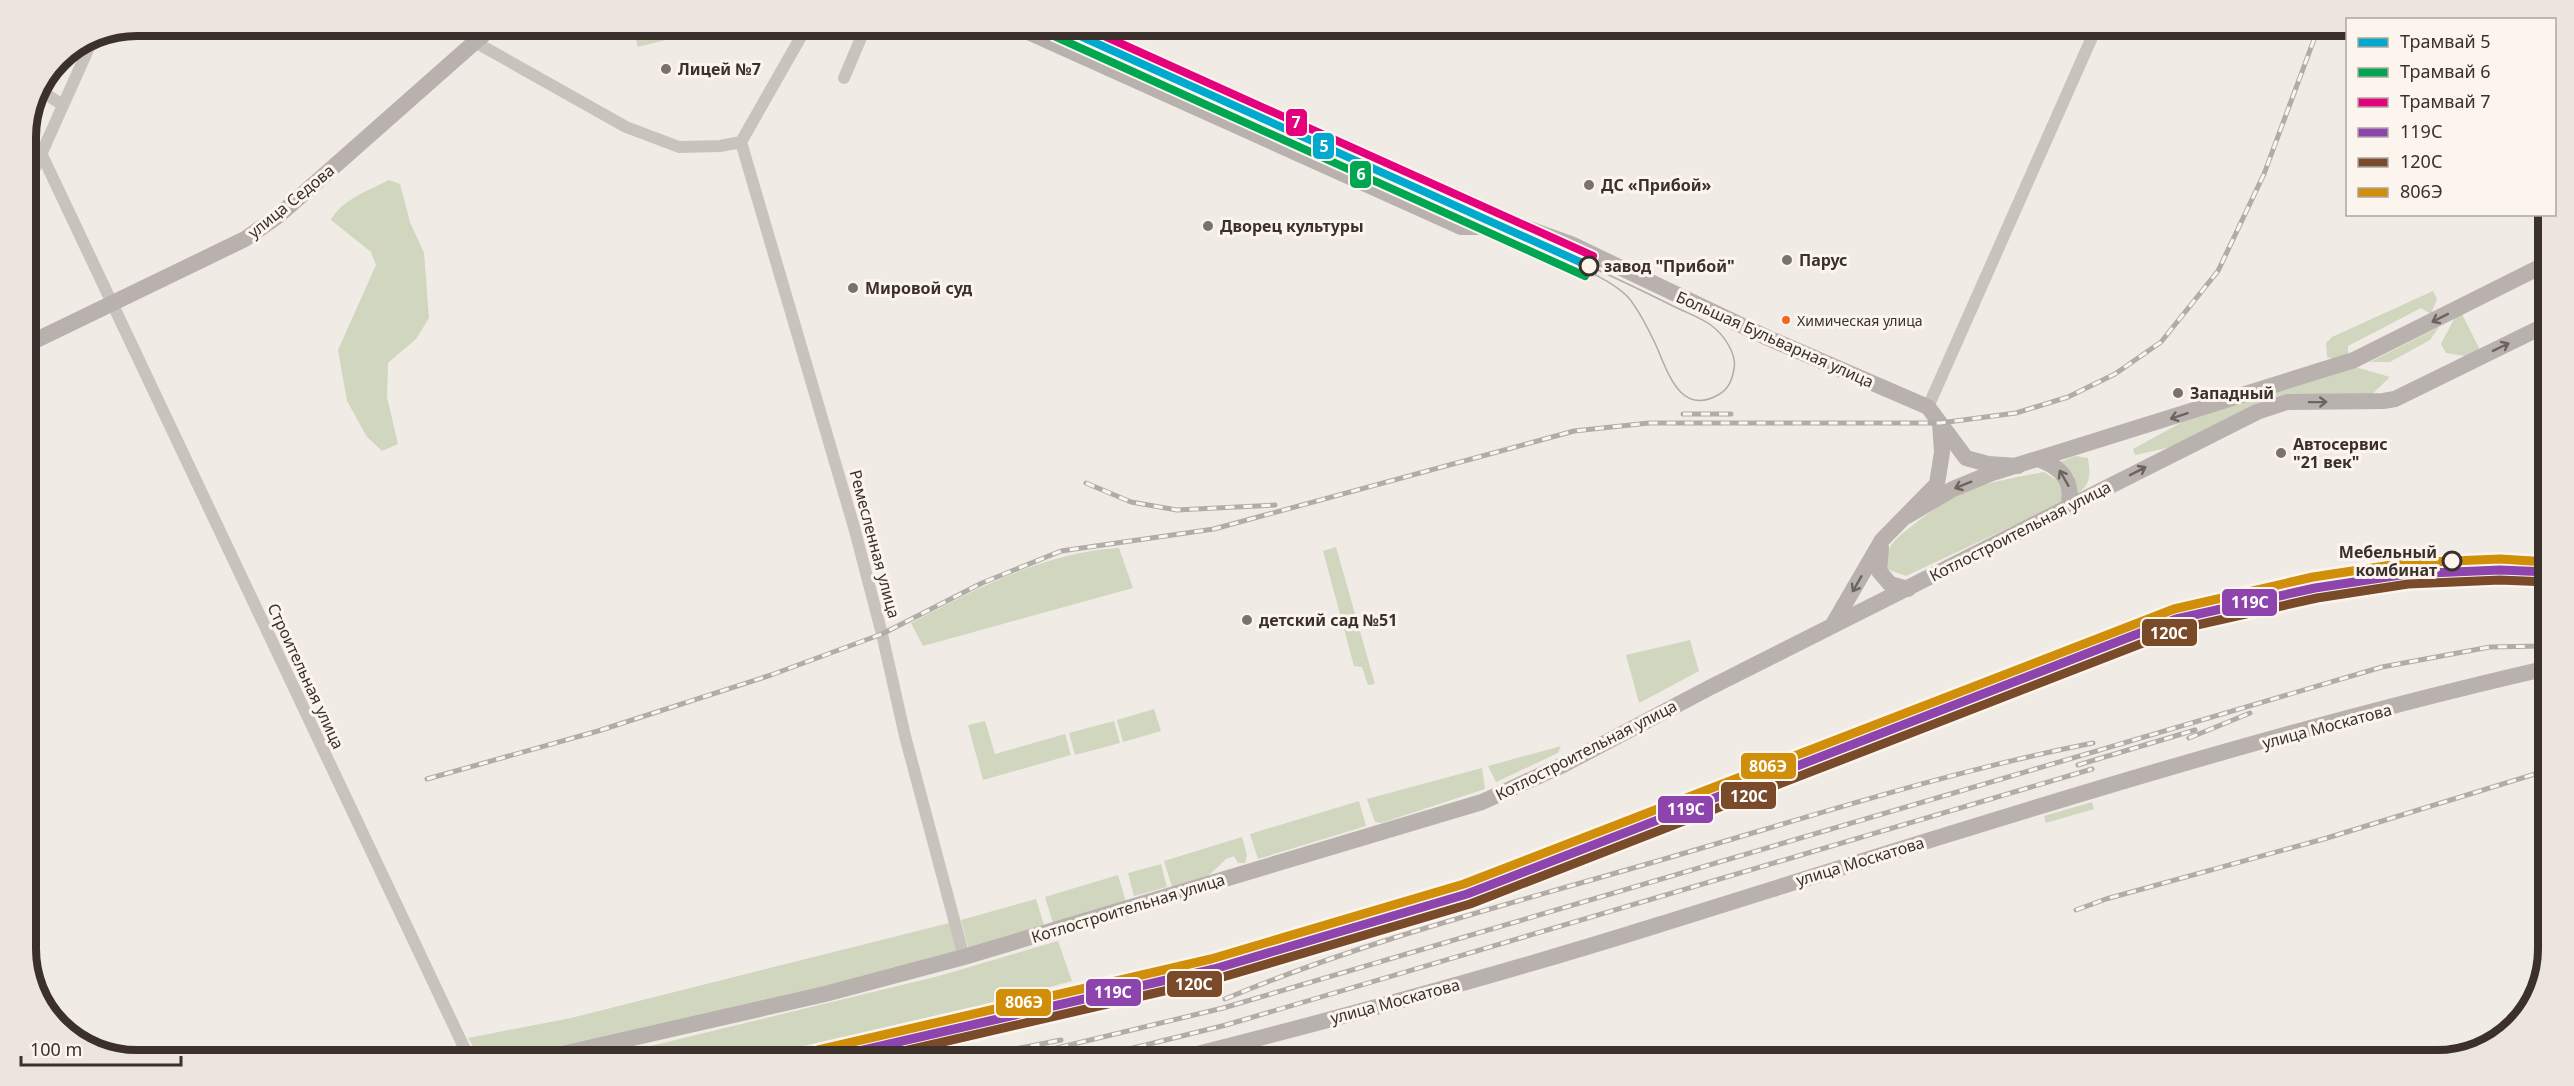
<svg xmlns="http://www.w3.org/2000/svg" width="2574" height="1086" font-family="'Noto Sans',sans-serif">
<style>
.green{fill:#d1d6bf}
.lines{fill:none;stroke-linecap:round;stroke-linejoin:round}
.minor{stroke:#c9c3be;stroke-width:12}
.major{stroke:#b8b1ad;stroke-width:16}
.tram{stroke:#b1aca8;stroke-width:1.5}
.rail-casing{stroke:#b1aca8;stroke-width:5}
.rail{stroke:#fbf5ee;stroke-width:3;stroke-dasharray:9;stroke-linecap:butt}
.rail-1-casing{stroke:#fbf5ee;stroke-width:14}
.rail-2-casing{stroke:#fbf5ee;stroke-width:14}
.rail-3-casing{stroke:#fbf5ee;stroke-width:14}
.rail-1{stroke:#8e44ad;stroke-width:9}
.rail-2{stroke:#7a4b2a;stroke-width:9}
.rail-3{stroke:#d18e09;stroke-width:9}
.tram-1-casing{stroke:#fbf5ee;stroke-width:12}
.tram-2-casing{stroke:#fbf5ee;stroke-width:12}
.tram-3-casing{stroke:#fbf5ee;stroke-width:12}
.tram-1{stroke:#00a9ce;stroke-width:8}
.tram-2{stroke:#00a651;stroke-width:8}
.tram-3{stroke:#e5007d;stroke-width:8}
.oneway{stroke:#6d645f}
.poi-dot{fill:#7a716c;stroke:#fbf5ee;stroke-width:2}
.stop-dot{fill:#fbf5ee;stroke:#3b302b;stroke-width:3}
.bus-dot{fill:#f26522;stroke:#fbf5ee;stroke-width:2}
.labels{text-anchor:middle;stroke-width:6;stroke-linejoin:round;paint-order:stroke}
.bus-label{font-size:14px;fill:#3b302b;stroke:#fbf5ee;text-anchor:start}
.poi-label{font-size:16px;font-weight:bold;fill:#3b302b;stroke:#fbf5ee;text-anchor:start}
.street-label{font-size:16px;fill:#3b302b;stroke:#fbf5ee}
.stop-label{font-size:16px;font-weight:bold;fill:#3b302b;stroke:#fbf5ee;text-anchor:start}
.rim{fill:none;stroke:#3b302b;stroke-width:8}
.line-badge{stroke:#fbf5ee;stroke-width:2}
.badge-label{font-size:16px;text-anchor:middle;font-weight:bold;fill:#fff}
</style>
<rect width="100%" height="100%" fill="#f0ebe5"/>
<path class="green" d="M632 26H720L638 47Z
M389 180 400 184 410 222 424 253 429 318 416 339 388 363 387 397 398 444 382 451 367 437 347 401 338 350 376 265 371 252 331 220C340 201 371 189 389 180Z
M2433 291 2437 299 2431 314 2421 308 2348 346V356L2333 359 2327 357 2326 343 2332 337Z
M2462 314 2481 352 2472 357 2446 353 2441 344 2454 319Z
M2439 327 2430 340 2390 362H2370Z
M2355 367 2390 377 2368 398 2296 397 2176 446 2135 455 2133 449 2186 420Z
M2075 456 2088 458C2090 474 2092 484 2076 495L2074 476 2060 462Z
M2044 472 2061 483 2064 494 2061 503 1906 576 1887 569C1883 547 1897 538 1913 525 1961 487 1985 483 2044 472Z
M1336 547 1375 684 1368 685 1362 667 1354 666 1323 551Z
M1119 548 1133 588 923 646 911 623C976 589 1045 552 1119 548Z
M1690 640 1699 671 1639 703 1626 655Z
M1154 709 1161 731 1123 742 1117 720Z
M985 721 995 754 1065 734 1071 755 983 780 968 725Z
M1114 721 1120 743 1075 755 1069 733Z
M1561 746 1558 753 1496 782 1488 766Z
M1482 768 1485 789 1381 823 1375 822 1367 799Z
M1359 801 1366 826 1258 859 1250 834Z
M2092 802 2094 809 2046 823 2044 816Z
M1242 837 1247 855 1245 863H1238L1234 856 1226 859 1207 877 1172 887 1164 861Z
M1161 864 1167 887 1134 896 1128 873Z
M1118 875 1126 902 1053 923 1045 897Z
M1036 899 1044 925 969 950 961 920Z
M953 922 960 952 950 956 586 1045 502 1060 488 1058 476 1051 468 1038 571 1018Z
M1058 941 1072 981 978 1006 742 1060H593L939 976Z"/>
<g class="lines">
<path class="minor" d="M475 42 626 127 679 147 720 146 741 142 807 26
M844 78 866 26
M43 92 61 104
M741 142 854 527 882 634 905 736 964 957
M42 155 470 1060
M26 188 95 34
M1928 407 2097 26"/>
<path class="major" d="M1015 26 1461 227H1514
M1067 26 1490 215 1571 244 1768 338 1928 407 1966 458 1988 464 2018 466
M26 345 245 239 278 216 493 26
M2041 460C2063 469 2074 482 2068 507
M1907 516 1953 489 1992 473 2354 360 2548 263
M1881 547 1879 571 1890 584 1908 589
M1832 626 1882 540 1937 484 1942 452 1940 423
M536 1060 825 994 964 957 1482 802 1563 765 1709 688 2257 412 2287 402 2383 401 2395 399 2548 324
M1174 1060C1336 1019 1499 975 1658 925 1953 833 2247 737 2548 668"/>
<path class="tram" d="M1542 251C1569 264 1605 275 1627 296 1638 308 1646 325 1653 339 1666 364 1677 418 1718 395 1729 389 1732 380 1734 369 1737 354 1724 335 1712 326 1702 318 1687 313 1675 307 1647 293 1618 279 1589 266"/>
<g class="rail-casing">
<path id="rail" d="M1683 414H1731
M1086 483 1131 502 1177 510 1275 505
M2189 738 2250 713
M2078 765 2195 730
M427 779 598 731 771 675 882 634 982 583 1061 551 1214 529 1574 431 1649 423H1940L2016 413 2068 397 2115 374 2161 342 2218 271 2264 174 2319 26
M2076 910 2106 899 2327 838 2548 770
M1225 999C1363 941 1510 904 1654 862 1800 820 1945 772 2093 743
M960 1060 1061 1040
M1007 1060 1223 1008 2382 667 2490 647 2548 646
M1085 1060 1226 1025 2092 769"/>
</g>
<use href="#rail" class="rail"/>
<g class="rail-1-casing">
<path id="rail-1" d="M820 1060 1214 969 1467 894 2176 619 2315 588 2407 574 2500 570 2548 572"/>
</g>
<g class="rail-2-casing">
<path id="rail-2" d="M865 1060 1216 979 1470 904 2179 629 2317 598 2408 584 2500 580 2547 582"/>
</g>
<g class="rail-3-casing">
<path id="rail-3" d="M818 1050 1211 959 1464 884 2174 609 2313 577 2405 563 2500 559 2548 562"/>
</g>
<use href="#rail-1" class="rail-1"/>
<use href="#rail-2" class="rail-2"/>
<use href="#rail-3" class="rail-3"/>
<g class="tram-1-casing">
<path id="tram-1" d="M1058 26 1589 266"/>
</g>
<g class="tram-2-casing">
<path id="tram-2" d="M1054 36 1585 276"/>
</g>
<g class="tram-3-casing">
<path id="tram-3" d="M1082 26 1593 256"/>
</g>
<use href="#tram-1" class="tram-1"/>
<use href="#tram-2" class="tram-2"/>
<use href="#tram-3" class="tram-3"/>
</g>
<defs><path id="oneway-shaft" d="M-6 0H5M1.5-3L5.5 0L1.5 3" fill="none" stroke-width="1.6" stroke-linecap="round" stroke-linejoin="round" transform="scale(1.5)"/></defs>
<g class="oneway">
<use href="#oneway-shaft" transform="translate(2440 318) rotate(153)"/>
<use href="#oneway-shaft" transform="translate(2501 347) rotate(-26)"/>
<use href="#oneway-shaft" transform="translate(2318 402) rotate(-1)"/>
<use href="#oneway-shaft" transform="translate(2179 416) rotate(162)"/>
<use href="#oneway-shaft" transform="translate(2138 471) rotate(-27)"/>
<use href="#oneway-shaft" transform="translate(2064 478) rotate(-120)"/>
<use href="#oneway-shaft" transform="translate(1963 485) rotate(158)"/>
<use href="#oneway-shaft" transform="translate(1857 584) rotate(120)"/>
</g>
<g class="poi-dot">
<circle cx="666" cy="69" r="6"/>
<circle cx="1589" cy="185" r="6"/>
<circle cx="1208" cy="226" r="6"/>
<circle cx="1787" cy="260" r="6"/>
<circle cx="853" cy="288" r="6"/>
<circle cx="2178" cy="393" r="6"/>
<circle cx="2281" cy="453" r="6"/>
<circle cx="1247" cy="620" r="6"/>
</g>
<g class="stop-dot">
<circle cx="1589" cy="266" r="9"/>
<circle cx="2452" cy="561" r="9"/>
</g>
<circle class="bus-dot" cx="1786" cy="320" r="5"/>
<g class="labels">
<g class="bus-label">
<text x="1797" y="326">Химическая улица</text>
</g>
<g class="poi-label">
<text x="678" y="75">Лицей №7</text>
<text x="1601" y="191">ДC «Прибой»</text>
<text x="1220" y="232">Дворец культуры</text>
<text x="1799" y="266">Парус</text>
<text x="865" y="294">Мировой суд</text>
<text x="2190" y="399">Западный</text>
<text x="2293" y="450">Автосервис<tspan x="2293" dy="18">"21 век"</tspan></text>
<text x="1259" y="626">детский сад №51</text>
</g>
<g class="street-label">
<text transform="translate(291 201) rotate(-39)" y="6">улица Седова</text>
<text transform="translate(1775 339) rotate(24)" y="6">Большая Бульварная улица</text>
<text transform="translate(2020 531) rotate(-27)" y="6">Котлостроительная улица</text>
<text transform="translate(875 544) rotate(75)" y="6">Ремесленная улица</text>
<text transform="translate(306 676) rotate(65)" y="6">Строительная улица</text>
<text transform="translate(2327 726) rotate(-15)" y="6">улица Москатова</text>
<text transform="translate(1586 750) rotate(-27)" y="6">Котлостроительная улица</text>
<text transform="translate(1860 861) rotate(-17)" y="6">улица Москатова</text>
<text transform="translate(1128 908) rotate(-17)" y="6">Котлостроительная улица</text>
<text transform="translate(1395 1001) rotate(-15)" y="6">улица Москатова</text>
</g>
<g class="stop-label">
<text x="1604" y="272">завод "Прибой"</text>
<text x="2437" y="558" text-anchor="end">Мебельный<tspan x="2437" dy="18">комбинат</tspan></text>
</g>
</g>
<path d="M0 0H2574V1086H0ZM137 36H2437A101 101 0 0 1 2538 137V949A101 101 0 0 1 2437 1050H137A101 101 0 0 1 36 949V137A101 101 0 0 1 137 36Z" fill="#ece5de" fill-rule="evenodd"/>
<path class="rim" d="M137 36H2437A101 101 0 0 1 2538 137V949A101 101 0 0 1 2437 1050H137A101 101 0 0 1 36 949V137A101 101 0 0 1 137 36Z"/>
<g class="line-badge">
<rect x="1285" y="108" width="23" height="29" rx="6" fill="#e5007d"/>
<rect x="1312" y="132" width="23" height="28" rx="6" fill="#00a9ce"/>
<rect x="1349" y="160" width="23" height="29" rx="6" fill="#00a651"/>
<rect x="2221" y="588" width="57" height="29" rx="6" fill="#8e44ad"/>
<rect x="2141" y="618" width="57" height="29" rx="6" fill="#7a4b2a"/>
<rect x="1740" y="752" width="57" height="28" rx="6" fill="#d18e09"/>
<rect x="1720" y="781" width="57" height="29" rx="6" fill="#7a4b2a"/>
<rect x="1657" y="795" width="57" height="29" rx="6" fill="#8e44ad"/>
<rect x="1166" y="970" width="57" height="28" rx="6" fill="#7a4b2a"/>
<rect x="1085" y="978" width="57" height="29" rx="6" fill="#8e44ad"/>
<rect x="995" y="988" width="57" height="29" rx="6" fill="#d18e09"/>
</g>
<g class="badge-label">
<text x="1296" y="128">7</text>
<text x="1324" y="152">5</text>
<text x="1361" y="180">6</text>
<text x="2250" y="608">119С</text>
<text x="2169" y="639">120С</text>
<text x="1768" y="772">806Э</text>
<text x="1749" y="802">120С</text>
<text x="1686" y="815">119С</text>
<text x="1194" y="990">120С</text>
<text x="1113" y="998">119С</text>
<text x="1024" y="1008">806Э</text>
</g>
<rect x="2346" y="18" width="210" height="198" fill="#fbf5ee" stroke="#aea6a0" stroke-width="1.5"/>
<rect x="2358" y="38" width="30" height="9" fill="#00a9ce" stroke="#aea6a0" stroke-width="1.5"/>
<text x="2400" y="48" font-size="18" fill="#3b302b">Трамвай 5</text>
<rect x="2358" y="68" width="30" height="9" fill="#00a651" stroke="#aea6a0" stroke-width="1.5"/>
<text x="2400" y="78" font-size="18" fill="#3b302b">Трамвай 6</text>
<rect x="2358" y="98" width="30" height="9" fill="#e5007d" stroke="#aea6a0" stroke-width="1.5"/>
<text x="2400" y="108" font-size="18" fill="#3b302b">Трамвай 7</text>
<rect x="2358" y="128" width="30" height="9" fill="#8e44ad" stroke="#aea6a0" stroke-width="1.5"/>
<text x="2400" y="138" font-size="18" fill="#3b302b">119С</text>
<rect x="2358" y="158" width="30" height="9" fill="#7a4b2a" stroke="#aea6a0" stroke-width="1.5"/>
<text x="2400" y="168" font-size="18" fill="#3b302b">120С</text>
<rect x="2358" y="188" width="30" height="9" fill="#d18e09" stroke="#aea6a0" stroke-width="1.5"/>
<text x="2400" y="198" font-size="18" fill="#3b302b">806Э</text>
<path d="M21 1056v9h160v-9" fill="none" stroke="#3b302b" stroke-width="3"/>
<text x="30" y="1056" font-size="18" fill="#3b302b" stroke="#fbf5ee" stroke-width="4.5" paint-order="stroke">100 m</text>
</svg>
